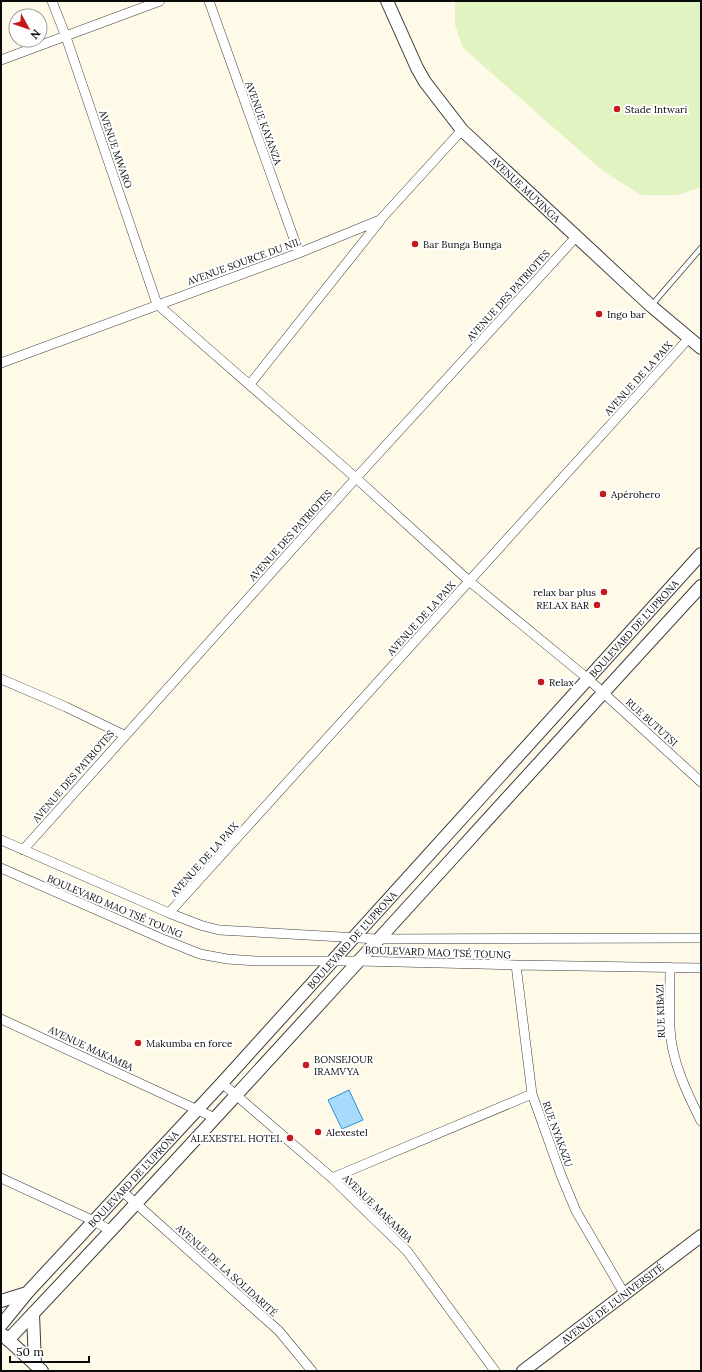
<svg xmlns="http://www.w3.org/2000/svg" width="702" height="1372" font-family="Lora,serif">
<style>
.pitch{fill:#e1f3c1}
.water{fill:#a7dbfc;stroke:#2791d9}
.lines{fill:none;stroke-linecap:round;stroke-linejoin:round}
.service-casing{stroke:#3d3d3d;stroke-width:6}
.minor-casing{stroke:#3d3d3d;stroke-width:10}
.tertiary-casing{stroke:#3d3d3d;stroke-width:14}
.service{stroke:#fff;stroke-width:4.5}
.minor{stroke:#fff;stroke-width:9}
.tertiary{stroke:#fff;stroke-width:12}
.poi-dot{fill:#c5181f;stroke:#fff;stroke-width:1.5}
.labels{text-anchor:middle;stroke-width:4;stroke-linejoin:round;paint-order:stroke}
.poi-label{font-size:10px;fill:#0a0a0a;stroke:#fff;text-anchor:start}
.street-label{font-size:10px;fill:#0a0a0a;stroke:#fff}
</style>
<rect width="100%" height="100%" fill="#fffae7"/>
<path class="pitch" d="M455 1H701V187L678 195H641L603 171 463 48 455 25Z"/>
<path class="water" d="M349 1090 363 1120 342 1129 328 1100Z"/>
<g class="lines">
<g class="service-casing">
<path id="service" d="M651 306 701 248"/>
</g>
<g class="minor-casing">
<path id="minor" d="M52 1 66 37 157 304 356 478 469 581 587 678 701 782
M209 1 299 253
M1 60 160 1
M1 363 299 253 380 220 462 130
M250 384 380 221
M1 679 66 707 124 735
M1 840 169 913 200 925 219 930 377 939 701 938
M23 850 356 478 576 237
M1 868 165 940 200 954 227 959 256 961H358L516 965 701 968
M169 913 689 338
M516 965 532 1094 561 1175 576 1211 625 1295
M670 967C670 987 669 1008 670 1028 671 1060 687 1093 701 1121
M1 1019 215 1118
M222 1083 332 1178 407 1251 495 1371
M1 1178 94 1221 112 1231
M332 1178 532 1094
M122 1191 279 1331 312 1371"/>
</g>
<g class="tertiary-casing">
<g id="tertiary">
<path id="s1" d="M387 1 417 68 425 82 462 130 651 306 701 348"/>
<path d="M1 1301 27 1293"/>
<path d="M33 1314 35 1364"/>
<path id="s2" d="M1 1325 27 1293 222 1083 701 554"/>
<path d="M3 1335 42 1371"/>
<path d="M8 1340C243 1092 470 837 701 586"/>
<path id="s3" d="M523 1371 701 1236"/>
</g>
</g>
<use href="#service" class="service"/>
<use href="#minor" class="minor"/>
<use href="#tertiary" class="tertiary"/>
</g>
<g class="poi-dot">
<circle cx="617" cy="109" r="4"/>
<circle cx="415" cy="244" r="4"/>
<circle cx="599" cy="314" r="4"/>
<circle cx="603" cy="494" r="4"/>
<circle cx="604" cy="592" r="4"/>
<circle cx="597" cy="605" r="4"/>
<circle cx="541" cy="682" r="4"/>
<circle cx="138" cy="1043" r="4"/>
<circle cx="306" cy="1065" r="4"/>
<circle cx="318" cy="1132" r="4"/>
<circle cx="290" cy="1138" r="4"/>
</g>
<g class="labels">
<g class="poi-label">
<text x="625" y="113">Stade Intwari</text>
<text x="423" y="248">Bar Bunga Bunga</text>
<text x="607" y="318">Ingo bar</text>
<text x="611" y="498">Apérohero</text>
<text x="596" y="596" text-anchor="end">relax bar plus</text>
<text x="589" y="609" text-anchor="end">RELAX BAR</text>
<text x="549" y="686">Relax</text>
<text x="146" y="1047">Makumba en force</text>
<text x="314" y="1063">BONSEJOUR<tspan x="314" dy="12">IRAMVYA</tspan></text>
<text x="326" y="1136">Alexestel</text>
<text x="282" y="1142" text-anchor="end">ALEXESTEL HOTEL</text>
</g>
<g class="street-label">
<text transform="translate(264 123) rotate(70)" y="4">AVENUE KAYANZA</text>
<text transform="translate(116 149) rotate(71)" y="4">AVENUE MWARO</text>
<text dy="4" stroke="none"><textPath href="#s1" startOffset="237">AVENUE MUYINGA</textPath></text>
<text transform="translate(244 261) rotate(-20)" y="4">AVENUE SOURCE DU NIL</text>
<text transform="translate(508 295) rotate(-48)" y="4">AVENUE DES PATRIOTES</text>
<text transform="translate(638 378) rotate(-48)" y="4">AVENUE DE LA PAIX</text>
<text transform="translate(290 535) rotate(-48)" y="4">AVENUE DES PATRIOTES</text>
<text transform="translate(421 618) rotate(-48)" y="4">AVENUE DE LA PAIX</text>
<text dy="4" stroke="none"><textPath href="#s2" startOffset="941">BOULEVARD DE L'UPRONA</textPath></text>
<text transform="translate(652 722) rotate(42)" y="4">RUE BUTUTSI</text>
<text transform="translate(73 776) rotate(-49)" y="4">AVENUE DES PATRIOTES</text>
<text transform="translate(204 859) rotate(-48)" y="4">AVENUE DE LA PAIX</text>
<text transform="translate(115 906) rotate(23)" y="4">BOULEVARD MAO TSÉ TOUNG</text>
<text dy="4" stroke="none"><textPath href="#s2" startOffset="521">BOULEVARD DE L'UPRONA</textPath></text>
<text transform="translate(438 952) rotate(2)" y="4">BOULEVARD MAO TSÉ TOUNG</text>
<text transform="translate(660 1011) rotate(-92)" y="4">RUE KIBAZI</text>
<text transform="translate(91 1048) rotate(25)" y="4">AVENUE MAKAMBA</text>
<text transform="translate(558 1134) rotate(70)" y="4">RUE NYAKAZU</text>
<text dy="4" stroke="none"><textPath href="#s2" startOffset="197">BOULEVARD DE L'UPRONA</textPath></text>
<text transform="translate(378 1208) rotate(44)" y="4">AVENUE MAKAMBA</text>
<text transform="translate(227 1270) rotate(42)" y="4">AVENUE DE LA SOLIDARITÉ</text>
<text dy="4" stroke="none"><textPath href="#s3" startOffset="112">AVENUE DE L'UNIVERSITÉ</textPath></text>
</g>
</g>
<rect width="702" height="1372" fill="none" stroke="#0a0a0a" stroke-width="4"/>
<g transform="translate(28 28) rotate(130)"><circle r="19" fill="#ffffff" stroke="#9d9d9d"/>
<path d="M0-3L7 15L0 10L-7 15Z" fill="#c5181f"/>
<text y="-6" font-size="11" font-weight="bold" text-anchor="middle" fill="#0a0a0a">N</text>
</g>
<path d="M10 1356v6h79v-6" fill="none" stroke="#0a0a0a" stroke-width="2"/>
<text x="16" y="1356" font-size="12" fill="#0a0a0a" stroke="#ffffff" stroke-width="3" paint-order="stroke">50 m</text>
</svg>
